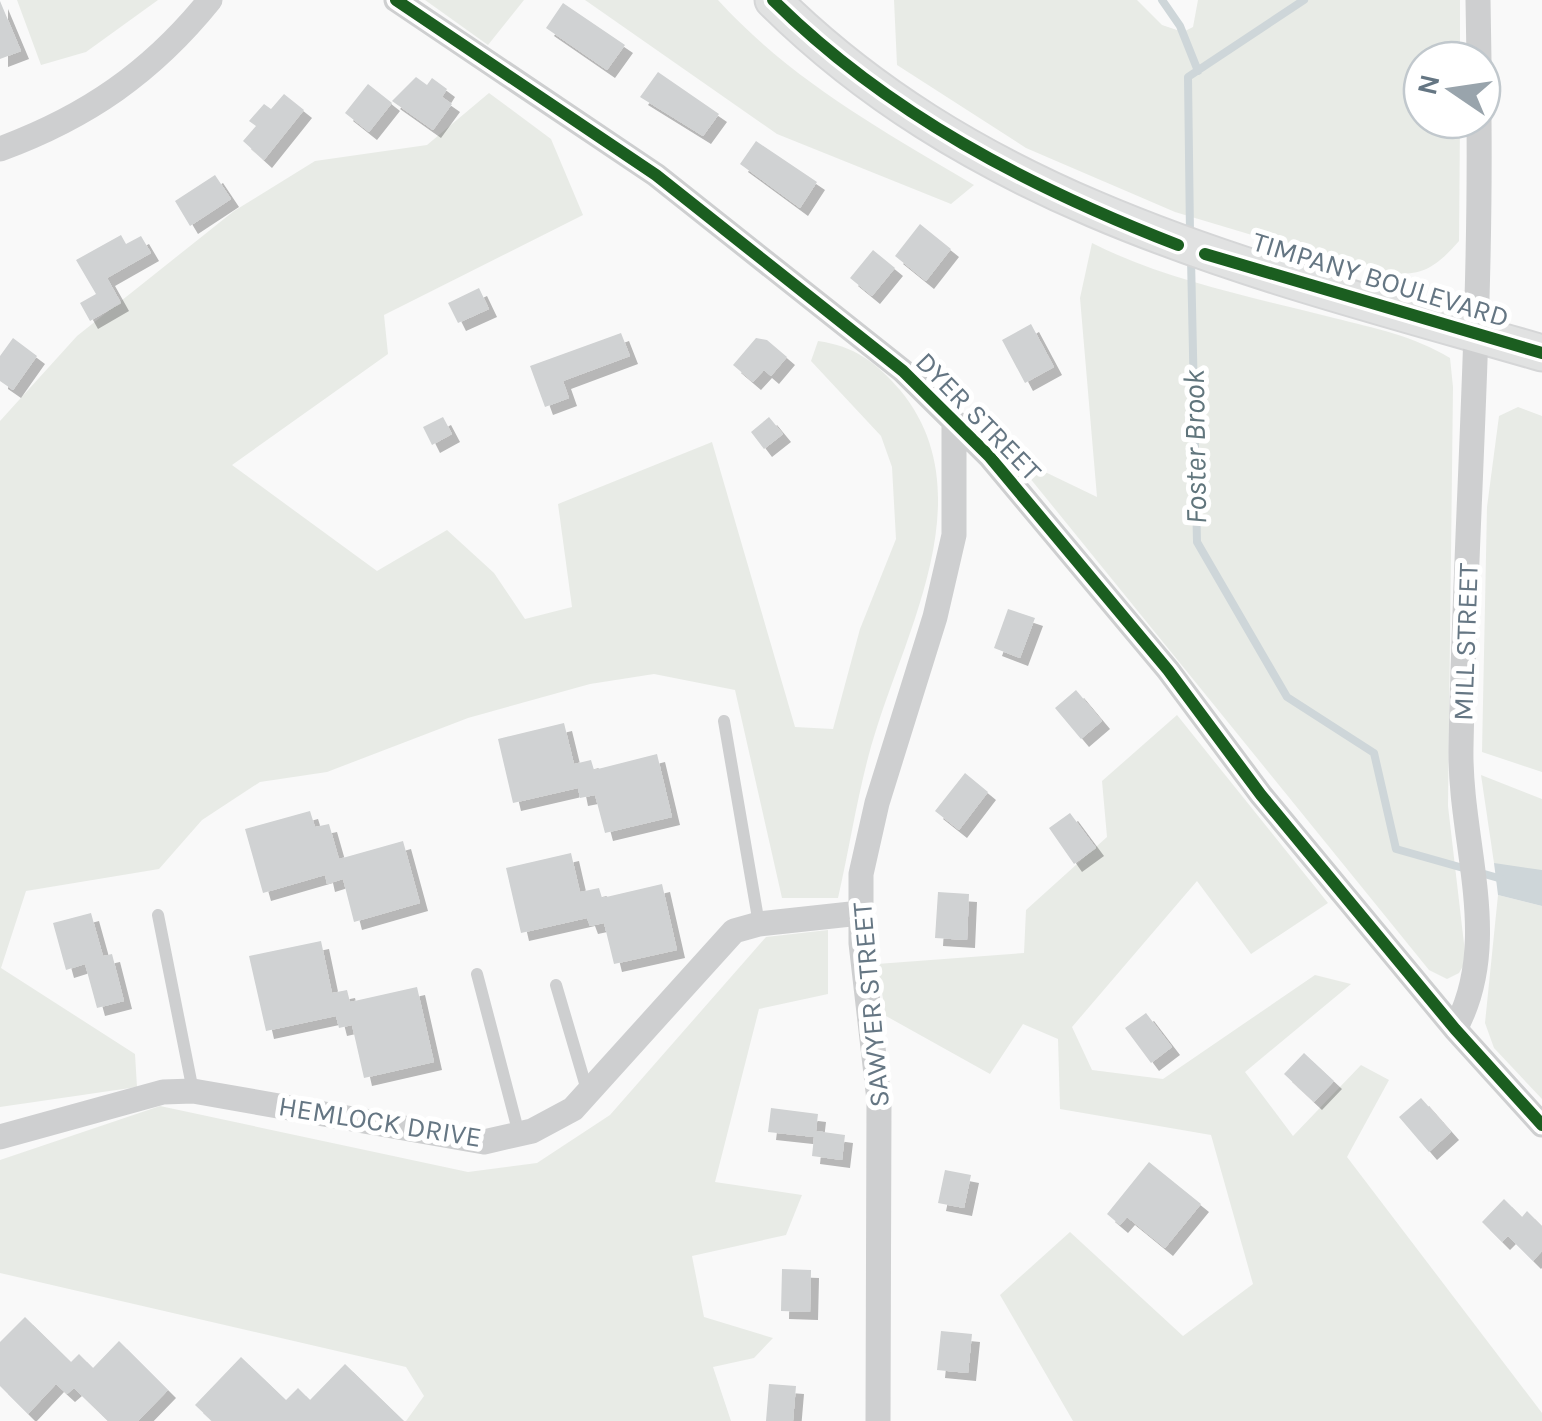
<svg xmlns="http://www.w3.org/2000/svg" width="1542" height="1421" font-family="Karla,sans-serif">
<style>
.green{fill:#e8ebe6}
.water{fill:#ced6d9}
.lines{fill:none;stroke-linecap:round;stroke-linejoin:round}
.stream{stroke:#ced6d9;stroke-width:8}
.building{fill:#d0d2d3;filter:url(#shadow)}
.secondary-casing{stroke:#d5d6d7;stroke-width:39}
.lane{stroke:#cecfd0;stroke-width:12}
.street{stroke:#cecfd0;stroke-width:25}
.secondary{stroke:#e1e2e2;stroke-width:35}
.cycleway-casing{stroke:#fff;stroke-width:19}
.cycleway{stroke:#1b5e20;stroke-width:12}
.labels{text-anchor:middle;stroke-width:10;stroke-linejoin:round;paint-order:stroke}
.street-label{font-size:28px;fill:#657683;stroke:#fff}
.water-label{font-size:30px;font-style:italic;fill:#60757c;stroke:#fff}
</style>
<defs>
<filter id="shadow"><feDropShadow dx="8" dy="8" stdDeviation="0" flood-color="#0004"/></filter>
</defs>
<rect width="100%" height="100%" fill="#f9f9f9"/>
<path class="green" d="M17 0H158L86 52 41 65Z
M425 0H524L488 45Z
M585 0H718C792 81 880 129 974 185L951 204 777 134Z
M894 0H1137L1162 25 1183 32 1193 27 1198 0H1460V60H1422V120H1460L1459 241C1431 273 1418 277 1375 272L1175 212 1026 148 897 65Z
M489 93 551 139 583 215 384 315 388 354 232 465 377 571 447 530 494 573 525 619 572 607 558 504 712 442 795 727 833 729 860 629 896 539 892 467 881 436 811 361 818 341C854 346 876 362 900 390 982 489 911 621 877 727 859 782 851 842 838 898H782L735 690 654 674 590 684 468 718 327 772 260 782 202 820 159 869 26 891 1 968 135 1054 137 1087 0 1107V421L77 336 234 211 315 161 427 145Z
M1092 243C1167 281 1253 297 1334 318 1374 328 1414 336 1450 358L1453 387 1448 806 1466 961 1459 973 1447 979 1429 970 1012 456 1097 497 1080 298Z
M1518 407 1542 416V772L1482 752 1487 507 1499 416Z
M1177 715 1328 903 1251 954 1197 881 1072 1027 1092 1070 1163 1079 1315 975 1351 984 1245 1072 1293 1136 1361 1065 1389 1080 1347 1157 1542 1413V1421H1073L1000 1295 1070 1232 1183 1336 1253 1284 1211 1135 1060 1109 1058 1039 1023 1024 990 1074 886 1016 877 964 1024 953 1026 910 1107 837 1102 781Z
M1481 775 1542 799V891L1494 863Z
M1498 895 1542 906V1099L1494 1048 1485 1023Z
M828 930V994L759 1009 715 1182 802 1195 786 1235 692 1256 704 1317 773 1338 754 1358 713 1367 731 1421H406L424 1396 406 1367 0 1273V1160L160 1106 468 1172 537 1163 610 1115 766 937Z"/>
<path class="water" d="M1494 863 1542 870V906L1498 895Z"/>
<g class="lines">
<path class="stream" d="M1162 0 1180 26 1198 71
M1190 234 1188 77 1304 0
M1191 258 1197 542 1287 697 1374 753 1396 849 1502 879"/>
</g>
<path class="building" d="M0 1 21 51 0 59Z
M563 3 625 45 607 70 546 28Z
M658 72 719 114 703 136 640 97Z
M416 77 427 85 432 78 447 89 442 97 452 104 433 130 392 101Z
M368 84 392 103 369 132 345 113Z
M284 94 304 110 264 160 243 141 256 126 249 121 264 104 271 109Z
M756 141 817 182 800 208 740 164Z
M215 175 231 199 190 226 175 201Z
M920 224 951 249 926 281 895 256Z
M121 235 126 244 141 236 151 253 107 278 121 303 90 321 80 303 96 294 76 260Z
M873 250 895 268 872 296 850 278Z
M479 288 489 309 458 323 448 303Z
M1031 324 1054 367 1025 383 1002 340Z
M621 333 630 356 563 381 569 398 545 407 530 366Z
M13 338 37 356 13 390 0 381V356Z
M756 338 767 340 787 357 771 376 764 370 753 382 733 365Z
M443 417 452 434 432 445 423 427Z
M769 417 783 434 764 449 751 432Z
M1008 609 1035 618 1020 658 994 648Z
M1076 690 1102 721 1081 739 1055 708Z
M564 723 574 764 591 760 594 770 657 754 672 817 605 833 595 795 580 798 578 788 513 803 498 739Z
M965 773 988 792 959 830 935 811Z
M310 811 315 827 329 824 339 859 403 841 420 903 354 922 343 879 327 884 325 875 263 893 245 829Z
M1070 813 1096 848 1074 864 1049 828Z
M571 853 580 892 599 888 602 898 662 884 677 950 614 964 604 923 590 926 587 918 521 933 506 868Z
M938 892 969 894 967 940 935 938Z
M91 913 103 956 112 954 124 1001 97 1008 85 964 66 970 53 923Z
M321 941 332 993 347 990 350 1002 417 987 434 1062 364 1078 352 1025 339 1028 336 1016 266 1031 249 956Z
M1146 1013 1172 1047 1151 1063 1125 1028Z
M1304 1053 1334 1081 1314 1102 1284 1074Z
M1421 1098 1451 1132 1429 1152 1399 1117Z
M771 1108 818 1114 816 1131 845 1135 842 1160 812 1156 814 1137 768 1132Z
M1149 1162 1201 1204 1165 1248 1127 1217 1120 1225 1107 1214Z
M945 1170 971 1175 964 1208 938 1203Z
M1504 1199 1522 1217 1527 1211 1542 1226V1251L1533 1261 1508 1236 1502 1242 1482 1222Z
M782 1269 811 1270 810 1312 781 1311Z
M25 1317 71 1362 79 1354 93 1368 119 1341 168 1390 138 1421H108L74 1388 67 1394 56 1384 28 1414 0 1386V1342Z
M941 1331 972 1334 968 1373 937 1370Z
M241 1357 286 1400 298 1388 310 1400 345 1364 404 1421H212L195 1405Z
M769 1384 796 1386 793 1421H766Z"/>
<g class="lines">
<g class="secondary-casing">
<path id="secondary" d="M773 0C985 210 1266 273 1542 353"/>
</g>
<path class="lane" d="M724 721 759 924
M158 915 193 1091
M477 974 519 1134
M556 985 587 1090"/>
<path class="street" d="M396 0 656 175 903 371 989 456 1168 670 1261 795 1455 1029 1542 1125
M1478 0 1479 60
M0 149C87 117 152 72 210 0
M1455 1029C1503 941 1459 842 1461 747 1465 538 1481 329 1479 120
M0 1137 163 1092 193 1091 484 1142 532 1131 573 1109 734 931 759 924 860 913
M878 1421 879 1100 861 943V874L877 803 935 617 954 535V422"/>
<use href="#secondary" class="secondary"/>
<g class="cycleway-casing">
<path id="cycleway" d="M396 0 656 175 903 371 989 456 1168 670 1261 795 1455 1029 1542 1125
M773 0C888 114 1029 187 1178 245
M1205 254 1542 353"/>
</g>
<use href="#cycleway" class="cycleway"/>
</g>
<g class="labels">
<g class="street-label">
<text transform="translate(1381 279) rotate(17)" y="10">TIMPANY BOULEVARD</text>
<text transform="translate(979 416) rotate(46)" y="10">DYER STREET</text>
<text transform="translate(1465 642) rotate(-88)" y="10">MILL STREET</text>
<text transform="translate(870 1005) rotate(-95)" y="10">SAWYER STREET</text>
<text transform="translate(380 1121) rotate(9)" y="10">HEMLOCK DRIVE</text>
</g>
<g class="water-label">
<text transform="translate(1195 447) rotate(-91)" y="10">Foster Brook</text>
</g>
</g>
<g transform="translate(1452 90) rotate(283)"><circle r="48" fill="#ffffff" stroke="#c1c8cd" stroke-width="2.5"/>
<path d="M0-8L18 38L0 25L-18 38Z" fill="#99a4ac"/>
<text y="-15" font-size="28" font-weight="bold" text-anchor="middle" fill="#657683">N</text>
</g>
</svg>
